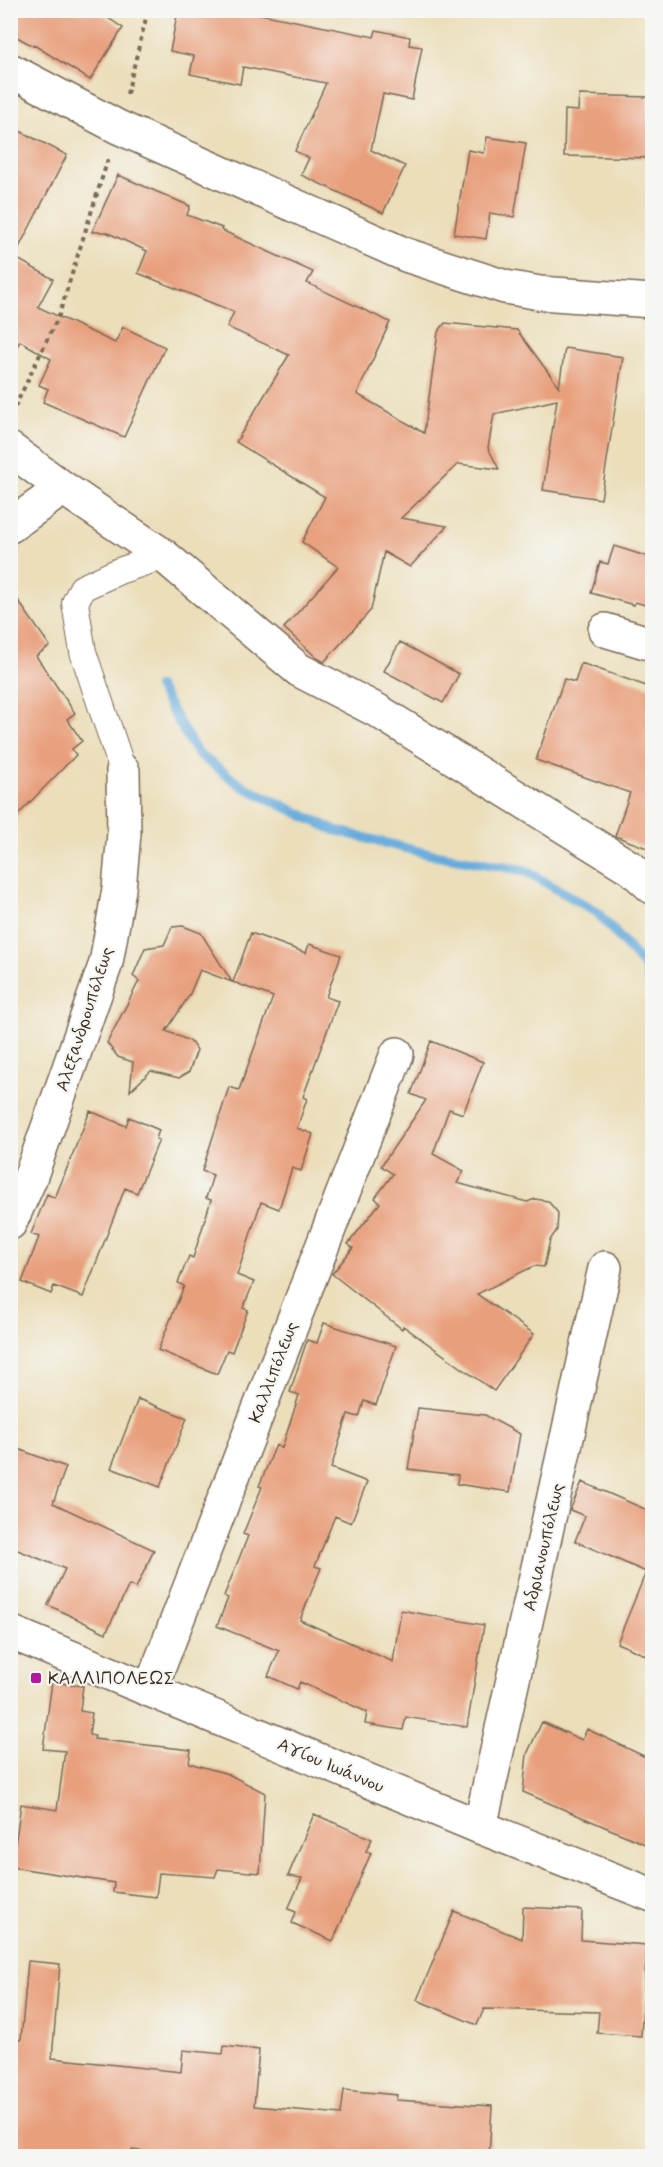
<svg xmlns="http://www.w3.org/2000/svg" width="663" height="2167" font-family="Mynerve,sans-serif">
<style>
.lines{fill:none;stroke-linecap:round;stroke-linejoin:round}
.stream{stroke:#66abdc;stroke-width:10}
.building{fill:#e89f7c}
.pedestrian-casing{stroke:#796955;stroke-width:28}
.minor-casing{stroke:#796955;stroke-width:36}
.tertiary-casing{stroke:#796955;stroke-width:36}
.path{stroke:#796955;stroke-width:4;stroke-dasharray:4.5 4.5;stroke-linecap:butt}
.pedestrian{stroke:#fff;stroke-width:26}
.minor{stroke:#fff;stroke-width:33}
.tertiary{stroke:#fff;stroke-width:33}
.poi-dot{fill:#b5179e;stroke:#f6f6f2;stroke-width:2}
.labels{text-anchor:middle;stroke-width:4.5;stroke-linejoin:round;paint-order:stroke}
.street-label{font-size:18px;fill:#3b2a1e;stroke:#f6f6f2}
.poi-label{font-size:18px;fill:#3b2a1e;stroke:#f6f6f2;text-anchor:start}
</style>
<rect width="100%" height="100%" fill="#f6f6f2"/>
<filter id="ink" filterUnits="userSpaceOnUse"><feTurbulence type="fractalNoise" baseFrequency=".0167" numOctaves="2"/><feDisplacementMap in="SourceGraphic" scale="12" xChannelSelector="R" yChannelSelector="G"/><feConvolveMatrix kernelMatrix="1 2 1 2 8 2 1 2 1" color-interpolation-filters="sRGB"/></filter>
<filter id="wash" filterUnits="userSpaceOnUse"><feTurbulence type="fractalNoise" baseFrequency=".008" numOctaves="4" result="noise"/><feDisplacementMap in="SourceGraphic" scale="24" xChannelSelector="R" yChannelSelector="G"/><feGaussianBlur stdDeviation="1.35" result="paint"/><feColorMatrix in="noise" values="0 0 0 0 0 0 0 0 0 0 0 0 0 0 0 0 0 1.4 0 .05"/><feComposite in="paint" operator="in"/></filter>
<g filter="url(#wash)">
<rect width="100%" height="100%" fill="#ebdeba"/>
<g class="lines">
<path class="stream" d="M158 687 197 753 242 786 334 830 425 853 524 870 597 912 645 967 652 991"/>
</g>
<g id="blocks">
<path class="building" d="M10 10H96L123 28 90 80 34 45 33 46 10 33Z
M178 10H241L374 37 376 30 410 37 409 45 422 47 412 100 383 94 371 150 405 166 383 213 301 175 309 158 295 151 326 83 243 67 240 84 190 74 194 56 170 51Z
M579 95 648 97V122H652V158L564 156 565 110 578 111Z
M10 126 67 155 14 257 53 279 38 307 115 343 123 327 165 347 124 437 43 402 48 389 39 385 51 359 20 341 10 358Z
M487 137 526 143 514 217 490 213 486 239 454 234 468 150 484 153Z
M118 175 190 206 187 215 222 228 221 230 313 272 307 283 390 322 357 394 424 433 438 332 445 323 517 330 559 387 565 348 623 357 601 499 543 490 557 400 494 414 488 448 499 469 458 464 401 518 447 526 410 567 384 552 371 610 324 662 317 658 284 628 338 567 302 542 325 497 236 442 289 355 227 327 234 312 138 273 147 251 106 232H92Z
M614 546 652 558V607L635 602 634 605 591 593 600 562 608 564Z
M10 589 50 646 36 656 75 713 67 719 82 741 72 749 76 755 10 823Z
M400 642 459 674 443 703 384 671Z
M581 663 652 688V850L615 836 630 793 536 760 564 679 575 682Z
M183 926 201 933 232 982 200 970 189 996 166 1031 190 1041 197 1050 189 1072 179 1078 151 1071 130 1091 133 1062 118 1057 107 1043 139 981 133 976 145 948 164 945 172 927Z
M251 933 306 953 309 944 341 955 326 997 338 1001 303 1097 307 1099 297 1128 313 1134 301 1171 292 1168 279 1209 261 1202 237 1275 254 1282 243 1308 248 1310 232 1352 227 1350 217 1374 158 1350 184 1286 178 1283 189 1256 193 1258 211 1200 206 1198 213 1175 202 1171 229 1087 239 1090 273 997 233 982Z
M431 1041 483 1062 463 1114 449 1109 433 1154 464 1171 457 1183 527 1202 535 1199 548 1201 558 1213 557 1230 550 1240 544 1267 534 1266 477 1294 534 1334 494 1391 403 1326 402 1329 332 1274 353 1248 348 1244 380 1203 375 1198 393 1174 381 1166 426 1100 411 1094Z
M90 1111 126 1126 129 1117 159 1130 156 1139 159 1140 137 1193 125 1188 83 1297 54 1286 51 1294 22 1282 39 1237 31 1234 47 1194 55 1198Z
M324 1323 396 1346 376 1405 364 1401 359 1417 348 1414 331 1468 367 1482 351 1523 335 1516 315 1566 321 1568 300 1620 393 1662 401 1610 484 1625 467 1727 406 1717 403 1730 365 1724 367 1712 300 1682 297 1689 268 1676 279 1651 217 1626 228 1598 224 1596 248 1536 243 1534 262 1487 259 1486 276 1445 282 1448 299 1395 290 1392 307 1340 317 1343Z
M138 1399 187 1418 160 1487 111 1468Z
M418 1408 485 1415 520 1434 510 1492 457 1484 458 1475 408 1469Z
M10 1446 66 1467 53 1503 154 1550 136 1588 129 1585 106 1633 48 1605 65 1569 10 1547Z
M582 1482 652 1512V1658L617 1643 646 1572 575 1541 585 1516 570 1510Z
M52 1682 83 1686 80 1711 92 1713 89 1735 95 1736 94 1739 191 1750 189 1763 228 1774 265 1793 260 1873 218 1869 215 1877 159 1873 156 1897 113 1892 114 1883 12 1867 21 1804 57 1810 65 1751 43 1749Z
M542 1722 582 1740 587 1729 652 1760V1847L523 1792 527 1754Z
M314 1814 372 1839 366 1851 371 1853 333 1941 292 1923 296 1912 288 1909 302 1878 288 1876Z
M523 1907 582 1910 581 1940 647 1945 641 2036 597 2033 599 2012 484 2009 477 2025 417 2000 454 1911 522 1939Z
M28 1961 60 1964 52 2058 181 2072 183 2050 223 2054 224 2046 259 2050 254 2106 341 2114 344 2090 397 2095 396 2100 492 2106 489 2157H194L132 2150 131 2157H10V2088L16 2039 21 2040Z"/>
</g>
</g>
<g filter="url(#ink)">
<use href="#blocks" fill-opacity="0" stroke="#796955" stroke-width="1.5"/>
<g class="lines">
<g class="pedestrian-casing">
<path id="pedestrian" d="M123 771 83 652 75 603 82 588 119 571 164 556"/>
</g>
<g class="minor-casing">
<path id="minor" d="M10 449 63 488 164 556 299 670 378 711 631 868 652 887
M10 526 63 488
M605 630 652 644
M10 1223 29 1181 106 963 119 889 124 833 123 771
M150 1690 397 1054
M480 1827 605 1268"/>
</g>
<g class="tertiary-casing">
<path id="tertiary" d="M10 70 118 127 406 255 505 287 540 293 652 301
M10 1632 480 1827 652 1895"/>
</g>
<path class="path" d="M127 94 148 10
M11 415 59 315 108 159"/>
<use href="#pedestrian" class="pedestrian"/>
<use href="#minor" class="minor"/>
<use href="#tertiary" class="tertiary"/>
</g>
</g>
<rect class="poi-dot" x="30" y="1672" width="12" height="12" rx="3"/>
<g class="labels">
<g class="street-label">
<text transform="translate(84 1019) rotate(-72)" y="6">Αλεξανδρουπόλεως</text>
<text transform="translate(273 1372) rotate(-69)" y="6">Καλλιπόλεως</text>
<text transform="translate(543 1547) rotate(-77)" y="6">Αδριανουπόλεως</text>
<text transform="translate(331 1765) rotate(23)" y="6">Αγίου Ιωάννου</text>
</g>
<g class="poi-label">
<text x="48" y="1684">ΚΑΛΛΙΠΟΛΕΩΣ</text>
</g>
</g>
<rect width="663" height="2167" fill="none" stroke="#f6f6f2" stroke-width="36"/>
</svg>
